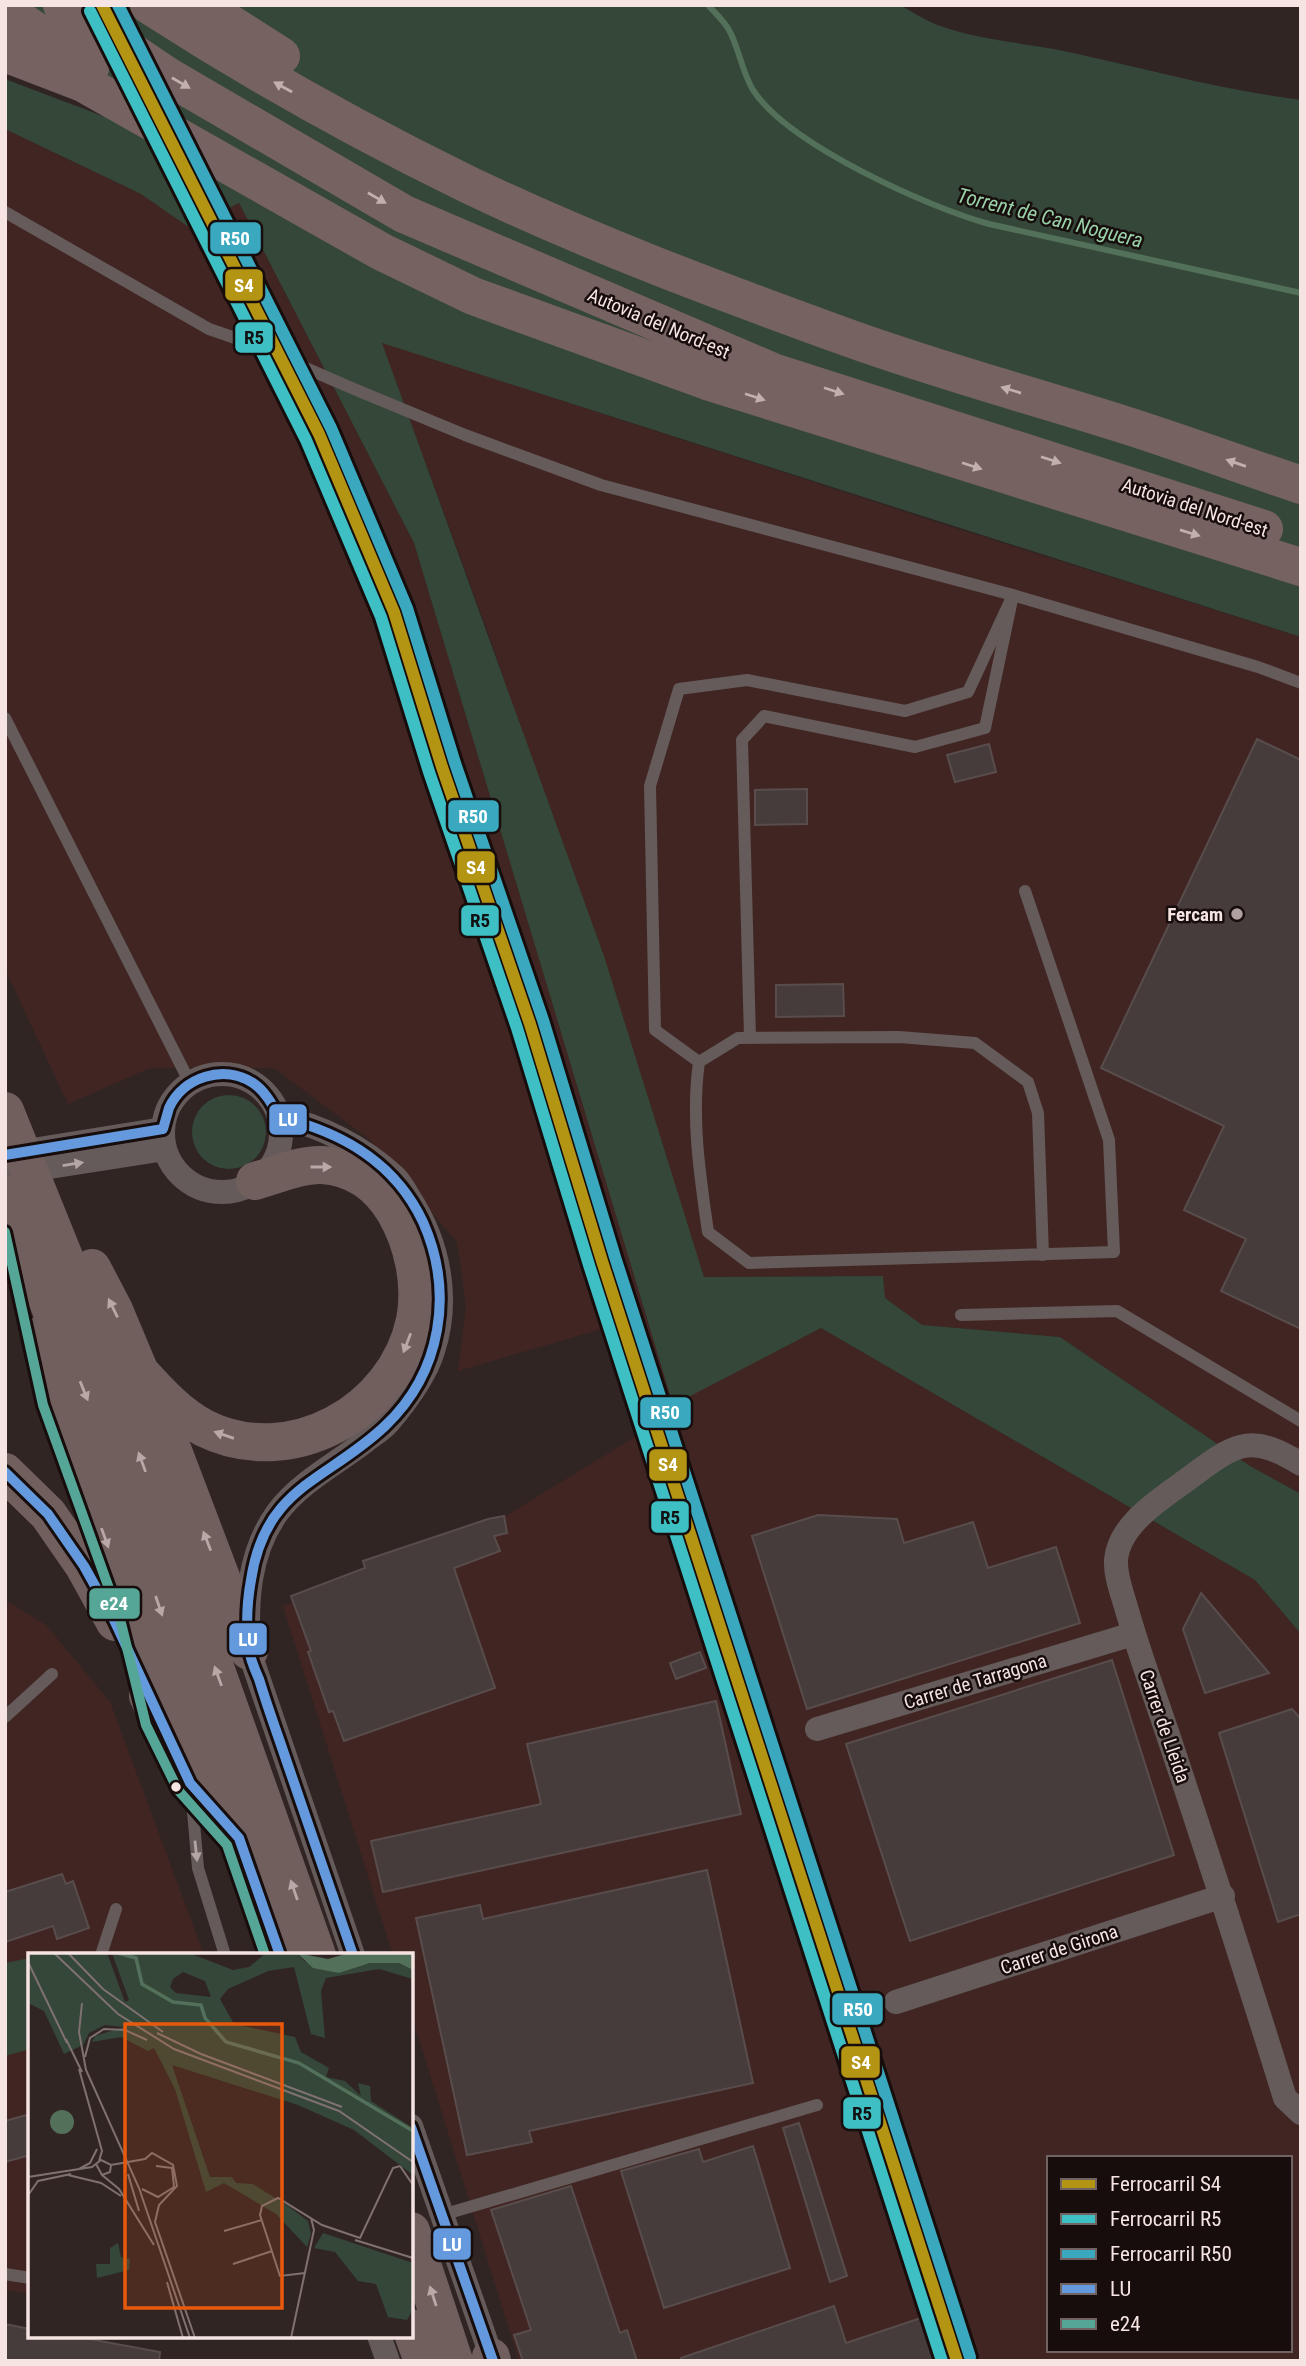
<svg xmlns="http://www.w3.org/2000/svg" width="1306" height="2366" font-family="'Roboto Condensed',sans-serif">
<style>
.built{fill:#412522;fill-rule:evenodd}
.green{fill:#344738}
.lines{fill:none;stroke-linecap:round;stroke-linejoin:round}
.stream{stroke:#53705a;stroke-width:6}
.building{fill:#463c3b;stroke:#584d4c;stroke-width:2}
.service{stroke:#645b5a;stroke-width:12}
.minor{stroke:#645b5a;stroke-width:24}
.trunk{stroke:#715f5e;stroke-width:38}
.motorway{stroke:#766260;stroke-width:38}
.bus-1-casing{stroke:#170d0c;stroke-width:16}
.bus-2-casing{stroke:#170d0c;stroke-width:16}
.bus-1{stroke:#649add;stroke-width:10}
.bus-2{stroke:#56a698;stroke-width:10}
.rail-1-casing{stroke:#170d0c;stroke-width:18}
.rail-2-casing{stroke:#170d0c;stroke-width:18}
.rail-3-casing{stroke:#170d0c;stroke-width:18}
.rail-1{stroke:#b49413;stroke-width:12}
.rail-2{stroke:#3dbfc3;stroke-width:12}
.rail-3{stroke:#3aa9bf;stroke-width:12}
.oneway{fill:#c2b0ae}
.oneway2{fill:#b4a6a5}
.oneway3{fill:#baa8a7}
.poi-dot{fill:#b0a1a0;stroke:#170d0c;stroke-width:2.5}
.bus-dot{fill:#f5e4e2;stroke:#170d0c;stroke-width:2.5}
.labels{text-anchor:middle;stroke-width:5;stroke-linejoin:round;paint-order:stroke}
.street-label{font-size:19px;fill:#f5e4e2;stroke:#170d0c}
.poi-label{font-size:19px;font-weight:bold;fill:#f5e4e2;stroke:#170d0c;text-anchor:end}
.water-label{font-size:21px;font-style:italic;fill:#98d1a7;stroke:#170d0c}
.inset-river{fill:none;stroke:#53705a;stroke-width:3.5}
.inset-road{fill:none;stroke:#7f7170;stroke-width:2}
.view{fill:#e8590c;fill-opacity:0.15;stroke:#e8590c;stroke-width:3.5}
.inset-edge{fill:none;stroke:#f5e4e2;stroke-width:3.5}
.line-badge{stroke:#170d0c;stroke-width:2.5}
.badge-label{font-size:19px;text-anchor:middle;font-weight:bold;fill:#fff}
.pale-badge-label{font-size:19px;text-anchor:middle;font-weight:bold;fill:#111}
</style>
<rect width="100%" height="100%" fill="#312524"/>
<path class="built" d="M5 129 141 194 190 227 239 203 414 543 673 1404 821 1328 1255 1580 1301 1634V2361H519L411 2013V1955H393L283 1606 507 1515 643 1432 608 1327 458 1371 466 1306 457 1242 369 1139 274 1068H150L68 1104 5 969ZM1049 2158H1290V2350H1049Z
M381 342 945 525 1301 637V1494L1250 1466 1060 1337 922 1325 884 1298 883 1276 704 1277 490 638Z
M5 1600 46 1625 110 1702 204 1955H30V2294L5 2290Z"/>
<path class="green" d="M5 5H900C914 13 928 22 943 27 982 40 1024 43 1064 51 1143 68 1221 90 1301 100V637L382 343 604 956 704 1277 883 1276 885 1298 922 1325 1060 1337 1250 1466 1301 1494V1634L1255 1580 821 1328 673 1405 414 543 239 203 190 228 141 194 5 129V79L129 126 5 38Z
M192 1132a37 37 0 1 1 74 0a37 37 0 1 1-74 0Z
M30 1958V2049L5 2056V1963Z"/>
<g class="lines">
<path class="stream" d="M708 5C715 13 724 21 729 30 739 48 742 72 753 90 788 144 927 207 989 224L1301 293"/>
</g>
<path class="building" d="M1257 739 1301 760V1329L1221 1291 1246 1239 1184 1210 1224 1126 1101 1068Z
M989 744 996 772 955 782 947 755Z
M807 789V824L755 825V790Z
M843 984 844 1016 776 1017V985Z
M818 1515 897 1519 904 1543 973 1522 988 1568 1056 1547 1080 1623 807 1709 752 1536Z
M504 1516 507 1533 494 1536 500 1551 454 1568 495 1688 344 1741 333 1711 329 1712 308 1652 311 1651 291 1596 365 1568 363 1561 488 1519Z
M1201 1593 1269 1673 1205 1693 1183 1629Z
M700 1652 706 1668 676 1679 670 1663Z
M1112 1660 1174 1855 910 1941 846 1744Z
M716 1701 741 1814 383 1892 371 1841 541 1804 527 1744Z
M1292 1709 1301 1719V1914L1278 1922 1219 1733Z
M707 1870 753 2083 529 2131 532 2142 467 2155 416 1918 480 1905 483 1919Z
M62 1874 66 1884 73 1881 89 1928 57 1939 53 1926 5 1942V1892Z
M30 2114V2155L5 2162V2121Z
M799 2123 847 2276 830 2282 783 2128Z
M753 2146 790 2268 664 2308 621 2171 699 2149 703 2162Z
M571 2186 620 2333 627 2330 637 2361H523L514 2335 531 2330 491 2210Z
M834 2306 846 2343 927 2316 942 2361H681V2358Z
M5 2324 30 2329V2336H73L160 2352 159 2361H5Z"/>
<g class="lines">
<path class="service" d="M5 212 209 329 241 340 354 389 465 435 601 485 1013 595 1258 667 1301 683
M5 718 190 1083
M1025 891 1109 1140 1114 1252 749 1263 708 1232C700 1176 691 1118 699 1062L738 1038 899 1037 975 1043 1028 1082 1038 1113 1043 1255
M699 1062 655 1030 650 786 679 689 747 680 905 711 968 692 1013 595 985 728 915 747 764 716 742 740 750 1038
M961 1315 1117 1311 1301 1421
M5 1717 52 1674
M192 1801 198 1868 225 1955
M101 1955 116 1909
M442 2215 817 2105
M5 2274 30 2278"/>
<path class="minor" d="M163 1133a59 59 0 1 1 118 0a59 59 0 1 1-118 0Z
M279 1117C321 1125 364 1148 395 1177 401 1183 406 1192 410 1199 439 1244 450 1299 433 1351 425 1377 405 1403 388 1423 381 1431 371 1436 363 1443 334 1465 299 1483 277 1513 248 1554 246 1602 249 1651L353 1955
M8 1154 163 1129
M5 1174 165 1149
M1301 1464C1253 1435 1239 1441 1196 1473 1168 1495 1119 1521 1116 1560 1115 1575 1122 1593 1126 1607 1137 1646 1151 1685 1164 1723 1206 1848 1246 1972 1285 2098L1301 2113
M817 1729 1133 1634
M896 2002 1223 1896
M411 2126 493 2361
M379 2336 388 2361"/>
<path class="trunk" d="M5 1111 109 1368 317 1955
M5 1194 98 1428 280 1955
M92 1268 114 1310 173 1451 249 1651
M41 1335 57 1402 133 1615 159 1720
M140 1372C159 1393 178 1414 204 1428 290 1471 396 1412 415 1320 422 1284 413 1243 395 1212 379 1185 354 1167 322 1165 301 1164 276 1175 255 1181
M5 1472 48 1514 84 1566 115 1622
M148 1696 190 1783 227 1825
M411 2231 454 2361
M411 2328 423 2361
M491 2357 492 2361"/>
<path class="motorway" d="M62 5 169 77 404 214 773 372 1264 529
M149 5C251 71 358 131 467 184 590 243 719 291 846 337 937 370 1030 395 1122 424 1182 443 1241 465 1301 485
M201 5 281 56
M5 10 90 68
M5 53 83 83 382 252 473 296 707 381 1301 567"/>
<g class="bus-1-casing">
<path id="bus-1" d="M5 1155 163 1129C165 1122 167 1115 169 1108 183 1077 224 1064 253 1083 265 1091 272 1104 279 1117 342 1132 395 1162 423 1222 454 1292 442 1372 385 1426 327 1481 265 1486 251 1580 247 1602 246 1627 249 1649 250 1659 255 1670 259 1679 265 1699 272 1719 279 1739 304 1811 328 1883 353 1955
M5 1472 48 1514 84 1566 114 1620 190 1783 239 1838 280 1955
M411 2127 493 2361"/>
</g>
<g class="bus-2-casing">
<path id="bus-2" d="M5 1232 43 1405 120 1619 146 1725 178 1790 227 1845 265 1955"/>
</g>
<use href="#bus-1" class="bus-1"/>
<use href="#bus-2" class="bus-2"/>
<g class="rail-1-casing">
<path id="rail-1" d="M102 5 319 434 394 612 442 767 530 1024 602 1261 957 2361"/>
</g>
<g class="rail-2-casing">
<path id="rail-2" d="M90 11 306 440 381 617 429 772 517 1028 589 1265 942 2361"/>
</g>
<g class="rail-3-casing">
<path id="rail-3" d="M118 5 331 428 407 608 455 763 543 1020 615 1257 970 2357"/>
</g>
<use href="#rail-1" class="rail-1"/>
<use href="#rail-2" class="rail-2"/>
<use href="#rail-3" class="rail-3"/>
</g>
<defs><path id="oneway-solid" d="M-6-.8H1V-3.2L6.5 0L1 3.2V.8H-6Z" transform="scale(1.75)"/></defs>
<g class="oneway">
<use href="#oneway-solid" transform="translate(181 83) rotate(30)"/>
<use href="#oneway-solid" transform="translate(283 87) rotate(-151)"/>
<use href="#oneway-solid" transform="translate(377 198) rotate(30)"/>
<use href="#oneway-solid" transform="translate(1011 390) rotate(-163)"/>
<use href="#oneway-solid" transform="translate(834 391) rotate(18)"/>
<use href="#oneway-solid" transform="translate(755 397) rotate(18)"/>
<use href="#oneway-solid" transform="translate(1051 460) rotate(18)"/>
<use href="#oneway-solid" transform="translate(1236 463) rotate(-161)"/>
<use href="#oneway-solid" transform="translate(972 466) rotate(18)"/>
<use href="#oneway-solid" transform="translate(1190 533) rotate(17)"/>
</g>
<g class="oneway2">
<use href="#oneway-solid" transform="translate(73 1164) rotate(-9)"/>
<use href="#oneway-solid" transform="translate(196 1851) rotate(84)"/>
</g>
<g class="oneway3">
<use href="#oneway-solid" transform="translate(321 1167)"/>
<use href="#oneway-solid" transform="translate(113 1308) rotate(-116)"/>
<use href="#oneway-solid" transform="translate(407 1343) rotate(111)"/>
<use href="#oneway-solid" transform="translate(84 1391) rotate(68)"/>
<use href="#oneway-solid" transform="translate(224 1435) rotate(-161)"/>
<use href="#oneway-solid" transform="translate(142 1462) rotate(-110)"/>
<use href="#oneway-solid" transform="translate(105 1538) rotate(70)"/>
<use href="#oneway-solid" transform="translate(207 1541) rotate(-111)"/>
<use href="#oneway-solid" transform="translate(159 1606) rotate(71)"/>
<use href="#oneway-solid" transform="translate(218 1676) rotate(-110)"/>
<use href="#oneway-solid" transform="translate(294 1890) rotate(-109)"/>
<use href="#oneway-solid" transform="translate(433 2296) rotate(-108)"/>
</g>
<circle class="poi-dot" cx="1237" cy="914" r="7"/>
<circle class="bus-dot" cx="176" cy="1787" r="6"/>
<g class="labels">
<g class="street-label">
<text transform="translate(659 323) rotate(23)" y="7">Autovia del Nord-est</text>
<text transform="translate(1195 507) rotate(18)" y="7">Autovia del Nord-est</text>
<text transform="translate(975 1681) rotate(-17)" y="7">Carrer de Tarragona</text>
<text transform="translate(1165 1726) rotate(71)" y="7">Carrer de Lleida</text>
<text transform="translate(1059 1949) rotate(-18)" y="7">Carrer de Girona</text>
</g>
<g class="poi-label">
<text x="1223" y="921">Fercam</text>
</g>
<g class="water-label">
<text transform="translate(1050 218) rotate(14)" y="7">Torrent de Can Noguera</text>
</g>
</g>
<g transform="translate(28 1953)">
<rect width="385" height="385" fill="#312524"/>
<path d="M0 0H79L97 49 101 47 84 0H161L205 17 221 14 238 0H269L276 8 311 20 342 10H371L385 17V26L351 16 298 25 293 38 297 85 283 81 266 14 240 18 200 36 192 46 206 71 267 84 273 99 301 115 298 124 317 128 333 143 330 130 342 133 343 148 385 175V222L326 177 270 152 144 112 182 224H204L208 230 225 231 260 253 280 268 283 281 279 294 248 261 196 230 178 239 147 136 126 95 120 98 93 84 64 89 67 83 96 74 77 72 61 80 55 92 36 101 16 58 0 50ZM155 19 177 28 183 44 148 40 142 34 145 26ZM295 280 385 310V356L379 367 360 364 348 331 330 328 307 299 286 295ZM90 290 93 304 102 306 101 317 69 325 68 311H82V295Z" fill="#344738" fill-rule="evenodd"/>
<path d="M269 0 300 6 321 0H385V17L371 10H342L311 20 285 15ZM22 169a12 12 0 1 1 24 0a12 12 0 1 1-24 0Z" fill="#53705a"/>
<path class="inset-river" d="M90 0 108 5 114 31 145 49 173 52 177 65 198 89 271 110 385 178"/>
<path class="inset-road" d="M26 0 90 61 146 96 311 158 385 209M40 0 75 36 135 79M0 9 39 90M54 50 51 79 58 117 111 235 162 385M129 80 173 101 314 154M38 86 54 119M57 104 62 85 76 76 97 77 119 87M51 116 74 198 71 208M68 211 74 222 82 219 83 212M372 213 385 232M51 216 62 210 69 196M100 221 111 258M40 222 73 230 93 243M74 222 91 236 126 292M0 224 64 214 73 207 83 212 117 206 124 200 145 212 149 233 131 252 127 269 167 385M114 236 130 244 146 234 144 215 128 213M1 241 10 228 43 221M196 278 234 267M327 287 385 305M205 311 244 298M277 320 252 323 232 262 234 253 250 245 294 272 332 285 365 215 372 213M139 329 155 385M263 385 286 277 283 265"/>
<path class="view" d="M97 71H254V355H97Z"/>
<rect width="385" height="385" class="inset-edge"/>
</g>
<g class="line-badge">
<rect x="209" y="221" width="53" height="34" rx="7" fill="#3aa9bf"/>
<rect x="224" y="268" width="40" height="34" rx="7" fill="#b49413"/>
<rect x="234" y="321" width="40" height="33" rx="7" fill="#3dbfc3"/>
<rect x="447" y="799" width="53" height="34" rx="7" fill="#3aa9bf"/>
<rect x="456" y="850" width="40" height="34" rx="7" fill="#b49413"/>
<rect x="460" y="904" width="40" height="33" rx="7" fill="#3dbfc3"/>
<rect x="268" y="1103" width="40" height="33" rx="7" fill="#649add"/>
<rect x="639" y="1396" width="53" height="33" rx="7" fill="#3aa9bf"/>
<rect x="648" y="1448" width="40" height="34" rx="7" fill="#b49413"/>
<rect x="650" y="1500" width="40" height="34" rx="7" fill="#3dbfc3"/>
<rect x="88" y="1587" width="53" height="33" rx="7" fill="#56a698"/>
<rect x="228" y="1622" width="40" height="34" rx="7" fill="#649add"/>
<rect x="831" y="1992" width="53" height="34" rx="7" fill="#3aa9bf"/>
<rect x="840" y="2045" width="41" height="34" rx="7" fill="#b49413"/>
<rect x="842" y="2096" width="40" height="34" rx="7" fill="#3dbfc3"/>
<rect x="432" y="2227" width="40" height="34" rx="7" fill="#649add"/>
</g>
<g class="badge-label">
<text x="235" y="245">R50</text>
<text x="244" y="292">S4</text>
<text x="473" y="823">R50</text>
<text x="476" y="874">S4</text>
<text x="288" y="1126">LU</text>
<text x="665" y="1419">R50</text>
<text x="668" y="1471">S4</text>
<text x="114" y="1610">e24</text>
<text x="248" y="1646">LU</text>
<text x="858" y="2016">R50</text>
<text x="861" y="2069">S4</text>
<text x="452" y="2251">LU</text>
</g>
<g class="pale-badge-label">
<text x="254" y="344">R5</text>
<text x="480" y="927">R5</text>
<text x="670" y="1524">R5</text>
<text x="862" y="2120">R5</text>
</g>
<rect width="1306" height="2366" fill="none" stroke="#f5e4e2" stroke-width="14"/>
<rect x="1047" y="2156" width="245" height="196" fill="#170d0c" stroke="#706362" stroke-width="2"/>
<rect x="1061" y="2179" width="35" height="10" fill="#b49413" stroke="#706362" stroke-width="2"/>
<text x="1110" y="2191" font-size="21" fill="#f5e4e2">Ferrocarril S4</text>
<rect x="1061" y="2214" width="35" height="10" fill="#3dbfc3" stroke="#706362" stroke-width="2"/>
<text x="1110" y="2226" font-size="21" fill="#f5e4e2">Ferrocarril R5</text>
<rect x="1061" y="2249" width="35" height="10" fill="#3aa9bf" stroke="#706362" stroke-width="2"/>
<text x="1110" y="2261" font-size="21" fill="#f5e4e2">Ferrocarril R50</text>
<rect x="1061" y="2284" width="35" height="10" fill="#649add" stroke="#706362" stroke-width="2"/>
<text x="1110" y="2296" font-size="21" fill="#f5e4e2">LU</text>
<rect x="1061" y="2319" width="35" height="10" fill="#56a698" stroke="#706362" stroke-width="2"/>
<text x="1110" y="2331" font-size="21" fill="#f5e4e2">e24</text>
</svg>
